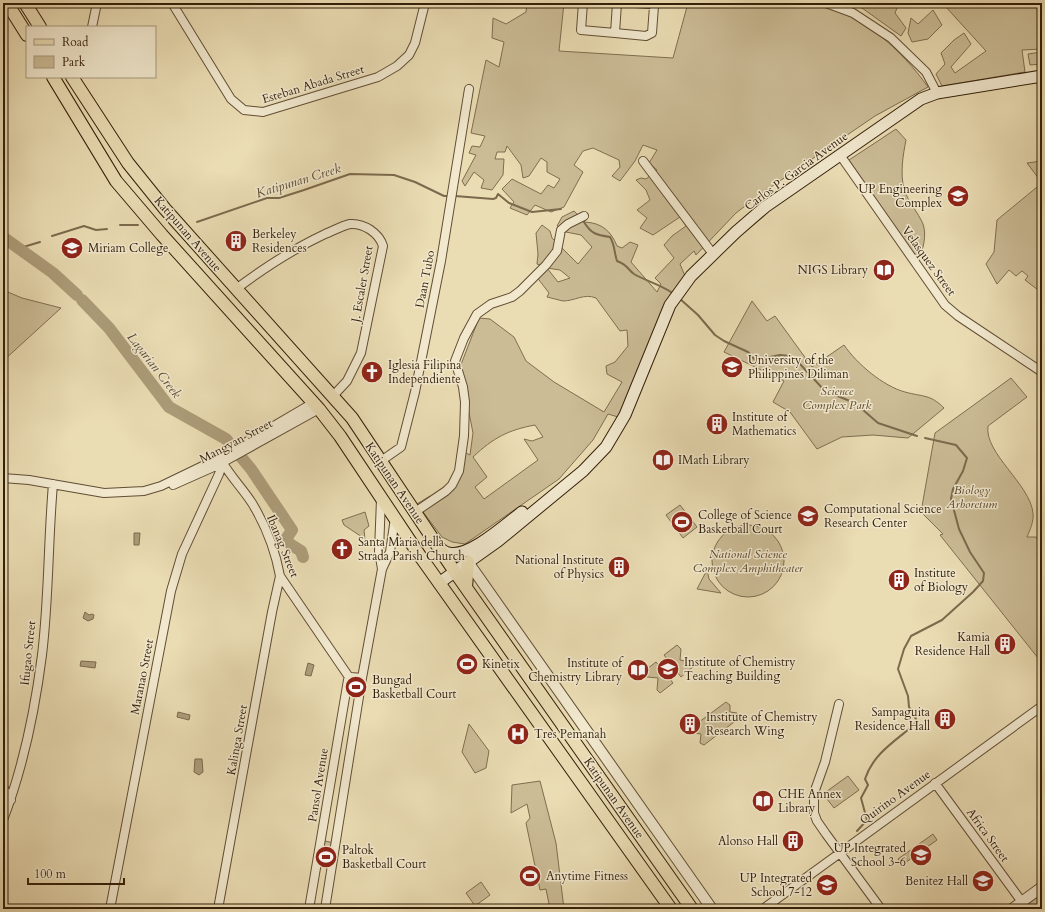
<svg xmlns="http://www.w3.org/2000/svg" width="1045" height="912" font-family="Cardo,serif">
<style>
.green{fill:#cbbc96;stroke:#7f6e50;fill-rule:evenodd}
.water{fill:#ac9c79;stroke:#7c6a4c}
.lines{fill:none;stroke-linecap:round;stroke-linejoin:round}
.stream{stroke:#7c6a4c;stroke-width:2}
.river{stroke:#ac9c79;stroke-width:12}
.minor-casing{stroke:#614e34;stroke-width:10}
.tertiary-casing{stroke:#614e34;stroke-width:12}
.secondary-casing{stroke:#331f09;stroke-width:13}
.primary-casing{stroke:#331f09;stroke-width:14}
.minor{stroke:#f1e8ce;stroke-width:8}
.tertiary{stroke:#f1e8ce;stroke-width:10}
.secondary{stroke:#f1e8ce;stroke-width:11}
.primary{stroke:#eadcb3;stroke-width:12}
.labels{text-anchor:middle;stroke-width:3;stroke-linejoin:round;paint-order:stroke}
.street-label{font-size:12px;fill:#331f09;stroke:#f1e8ce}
.poi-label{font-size:12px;fill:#331f09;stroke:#f1e8ce;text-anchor:start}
.park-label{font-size:12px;font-style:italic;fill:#59462c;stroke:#f1e8ce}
.water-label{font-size:13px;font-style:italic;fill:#5d4b30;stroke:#f1e8ce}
</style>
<rect width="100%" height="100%" fill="#eadcb3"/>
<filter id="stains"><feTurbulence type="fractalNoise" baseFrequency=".005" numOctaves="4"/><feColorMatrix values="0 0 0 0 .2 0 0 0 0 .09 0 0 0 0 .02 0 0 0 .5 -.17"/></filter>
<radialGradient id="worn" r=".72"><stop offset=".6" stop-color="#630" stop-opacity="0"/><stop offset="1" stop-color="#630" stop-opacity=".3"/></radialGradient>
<path class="green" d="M527 3H564L559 51 673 58 688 3C717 3 745 3 773 3 786 3 800 1 813 3 860 12 901 49 928 87L875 116 765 191 736 213 696 255 694 251 680 264 685 276 653 336 618 417 608 414 593 440 559 479 465 544 452 542 442 537 417 504 430 496 436 500 456 486V472L464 452 470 455 473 433 460 367 479 318 490 319 514 337 526 361 554 382 604 412 622 382 607 374 606 366 615 362 628 346 627 330 620 331 596 298C584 293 575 301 563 301 558 300 552 298 547 297L549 293 536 276 546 267 537 264 538 254 536 233 542 225 550 231 552 238 578 264 592 247 581 235 566 232 557 226 562 217 574 211 585 222C602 223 611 231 617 246L622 248 630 242 638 245 631 262 657 292 661 284 655 278 674 258 664 245 672 236 686 226 680 217 653 235 640 228 647 218 637 210 650 200 646 190 636 180 641 178 646 179 657 170 649 163 657 150 643 145 635 161 620 181 612 176 620 167 619 160 593 148 583 151 574 165 583 172 564 207 551 212 535 205 527 215 510 208 514 202 502 189 512 179 541 194 548 185 554 188 560 179 547 172V162L541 158 529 176 523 178 521 165 507 146 505 152H497L495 159H504L503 175 492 190 481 188 484 180 474 172 465 186 462 181 476 155 469 153 472 146 480 147 485 136 471 133 486 60 499 67 504 42 492 38 493 18 506 24 526 12ZM547 268 560 270 570 278 558 282ZM535 425 543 437 532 441 524 439 538 460 484 499 475 487 487 477 473 457C493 438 508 430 535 425Z
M845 3H899L895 13 906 28 901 36 862 8Z
M950 3 967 4 970 3H1042V49L1022 50 1025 72 942 86 936 74 945 64 941 53 954 40 964 33 971 44 951 67 955 73 986 51 945 6Z
M933 10 942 25 928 39 912 42 908 33 911 18 918 24Z
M1042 52V64L1030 65 1028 54Z
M896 129 906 140C903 155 900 173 904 189 908 202 918 212 923 224 927 235 923 251 918 260L849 160Z
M1042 161V293L1025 280 1028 276 1022 271 1016 276 1009 270 997 284 986 264 994 252 997 220 1042 183 1027 163Z
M3 290 22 298 61 308 3 361Z
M752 301 767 321 775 316 812 367 844 345C857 364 883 386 905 392 923 397 930 394 944 408L908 438 873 435 842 437 817 449 790 412 773 402 784 381 724 352Z
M1011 378 1027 397 988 426C984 453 1030 484 1033 513 1034 521 1030 530 1027 537H1036L1042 544V663L940 535 943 534 921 512 935 433Z
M680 505 697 527 683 538 666 515Z
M365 512 369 526 364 530 365 539 344 525 342 520Z
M712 561a36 36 0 1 1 72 0a36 36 0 1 1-72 0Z
M707 570 709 579 721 593 697 589Z
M677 645 681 649 680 660 691 662 694 666 681 677 664 655Z
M656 662 673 683 660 693 657 690 658 678 647 677 643 672Z
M726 702 730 705V712L737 713 738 719 704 745 700 743 701 734 693 733 691 728Z
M469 724 489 751 486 768 475 773 462 752Z
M848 776 859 790 834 808 823 794Z
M540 781 556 843 564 909H550L546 889 540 890 526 823 530 818 527 804 511 813 512 785Z
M933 834 937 840 902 865 898 859Z
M325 841 334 843 328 868 319 867Z
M481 882 490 895 475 906 466 893Z
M1042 893V909H1020Z"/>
<path class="water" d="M134 533H140L139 545H134Z
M85 612 89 615 92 614 94 615 93 619 88 621 83 618Z
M81 661 96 662 95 668 80 666Z
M308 663 314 665 311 676 305 675Z
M178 712 190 715 189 720 177 717Z
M195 759H202L203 772 199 775 194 772Z"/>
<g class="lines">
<path class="stream" d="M455 196 493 199 496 198 498 194 509 203 532 212 561 209
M197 222 267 198H279L304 190 350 174 394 175 415 182 444 196H449
M584 222C591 234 597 235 610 237 615 245 614 252 617 261 628 265 627 269 634 274 646 281 659 284 671 292
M120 225H138
M52 236 84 226 96 230 107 229
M20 248 40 242
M679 298 698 315 715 335 724 341 748 352 755 360 780 355 790 356 799 363 825 391 855 403 878 423 917 436
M857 831 867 820 861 798 868 785 865 779C873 754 895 741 914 725L916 719 909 707 908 696 898 669 904 649 911 636 942 620 973 592 983 581 984 573 970 552 959 529 951 499 953 489 963 471 967 458 956 445 925 438"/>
<path class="river" d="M3 237 53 273 77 295
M82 300 109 328 169 407 226 439 234 449
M241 457 251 469 292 530 286 539 290 544 301 551 303 557"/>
<g class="minor-casing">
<path id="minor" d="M172 3 231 99 244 110 263 112 378 77 397 66 409 55 415 43 425 3
M583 3 581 30 615 33 617 3
M826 3 853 13 891 38 926 72 937 93
M92 27 97 3
M615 33 646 36 652 33 654 6 650 4 635 3
M840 155 945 305 958 316 1042 372
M643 161 713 254
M236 289C264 268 293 249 325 234 333 231 341 226 350 224 364 223 379 233 383 246L361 353 347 381 333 396
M381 461 401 447 415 392 441 261 469 89
M223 463C231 477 243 489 252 503 266 526 275 549 280 576L349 677
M3 478 29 480 104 493 144 491 161 486 219 458 313 403
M173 485 218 465 319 409
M415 512 446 491 452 485 459 471 464 436 465 402 463 387 455 361 464 338 477 314 491 304 512 297 520 291 546 265 557 251 561 230 568 224 584 216
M382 569 390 552 395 518
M839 704 825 762 814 793V813L817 821 826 834 881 909
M935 783 1022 902
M3 787 11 800
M3 820C23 768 35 710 42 655 49 598 48 541 53 484
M110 909 171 591 182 554 219 474 223 463 219 458
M218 909 272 612 280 576
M309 909 348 680 351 677 362 678
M325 909 362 678 382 569 379 551 381 499
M763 909 1042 706"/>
</g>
<g class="tertiary-casing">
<path id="tertiary" d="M468 562 712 909
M1012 909 1042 887"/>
</g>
<g class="secondary-casing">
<path id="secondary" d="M438 547C441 549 446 553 449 553 469 558 506 524 522 512
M439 583 498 541 583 471 606 447 625 415 670 305 691 276 736 232 765 207 921 99 937 93 1042 76"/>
</g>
<g class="primary-casing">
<path id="primary" d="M7 3 27 35
M25 3 40 27
M53 77 116 181 162 235 319 409 340 436 420 556 671 909
M72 77 128 163 165 209 352 418 455 572 692 909
M466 587 468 562"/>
</g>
<use href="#minor" class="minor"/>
<use href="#tertiary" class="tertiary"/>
<use href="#secondary" class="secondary"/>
<use href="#primary" class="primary"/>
</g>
<defs>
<g id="university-disc" transform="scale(1.15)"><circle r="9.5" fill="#8f2418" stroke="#f1e8ce"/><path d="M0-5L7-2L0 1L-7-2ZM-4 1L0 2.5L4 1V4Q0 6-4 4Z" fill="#fff"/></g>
<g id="building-disc" transform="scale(1.15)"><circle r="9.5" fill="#8f2418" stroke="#f1e8ce"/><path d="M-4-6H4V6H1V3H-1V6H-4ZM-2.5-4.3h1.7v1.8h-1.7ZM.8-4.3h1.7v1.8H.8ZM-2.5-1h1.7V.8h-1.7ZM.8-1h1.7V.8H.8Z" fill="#fff"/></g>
<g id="library-disc" transform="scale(1.15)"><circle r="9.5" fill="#8f2418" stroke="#f1e8ce"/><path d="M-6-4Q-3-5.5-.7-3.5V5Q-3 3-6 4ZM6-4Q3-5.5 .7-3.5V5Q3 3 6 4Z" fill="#fff"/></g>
<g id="church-disc" transform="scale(1.15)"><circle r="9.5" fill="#8f2418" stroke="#f1e8ce"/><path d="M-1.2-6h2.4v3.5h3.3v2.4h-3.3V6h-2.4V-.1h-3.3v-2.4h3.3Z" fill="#fff"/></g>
<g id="stadium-disc" transform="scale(1.15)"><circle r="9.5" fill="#8f2418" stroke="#f1e8ce"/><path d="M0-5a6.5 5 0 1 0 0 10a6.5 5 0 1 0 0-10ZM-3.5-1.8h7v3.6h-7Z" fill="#fff"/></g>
<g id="hospital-disc" transform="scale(1.15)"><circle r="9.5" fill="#8f2418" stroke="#f1e8ce"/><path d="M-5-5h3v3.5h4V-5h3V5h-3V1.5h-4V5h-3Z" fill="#fff"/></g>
<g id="school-disc" transform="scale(1.15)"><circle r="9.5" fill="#8f2418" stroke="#f1e8ce"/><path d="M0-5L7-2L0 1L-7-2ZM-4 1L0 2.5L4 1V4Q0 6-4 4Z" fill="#fff"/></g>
</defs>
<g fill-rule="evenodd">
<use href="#university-disc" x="958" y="196"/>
<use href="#building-disc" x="236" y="241"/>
<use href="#university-disc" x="72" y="248"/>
<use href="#library-disc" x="884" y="270"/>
<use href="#university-disc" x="732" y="367"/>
<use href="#church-disc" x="372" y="372"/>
<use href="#building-disc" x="717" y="424"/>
<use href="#library-disc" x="663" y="460"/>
<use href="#university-disc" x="808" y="516"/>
<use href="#stadium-disc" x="682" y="522"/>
<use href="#church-disc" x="342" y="549"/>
<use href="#building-disc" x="619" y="567"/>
<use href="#building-disc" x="899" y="580"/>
<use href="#building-disc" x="1005" y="644"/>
<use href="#stadium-disc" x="467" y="664"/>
<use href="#university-disc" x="668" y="669"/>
<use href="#library-disc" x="638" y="670"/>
<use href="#stadium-disc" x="356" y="687"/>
<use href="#building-disc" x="945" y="719"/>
<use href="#building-disc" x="690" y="724"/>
<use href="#hospital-disc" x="518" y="734"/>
<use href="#library-disc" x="763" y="801"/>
<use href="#building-disc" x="793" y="841"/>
<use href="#school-disc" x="921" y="855"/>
<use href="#stadium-disc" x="326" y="857"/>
<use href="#stadium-disc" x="530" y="876"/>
<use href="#university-disc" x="983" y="881"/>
<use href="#school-disc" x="827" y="885"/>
</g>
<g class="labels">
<g class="street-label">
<text transform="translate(313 84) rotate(-17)" y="4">Esteban Abada Street</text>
<text transform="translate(796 171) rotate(-36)" y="4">Carlos P. Garcia Avenue</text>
<text transform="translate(188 234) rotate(49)" y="4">Katipunan Avenue</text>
<text transform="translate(929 261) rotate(54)" y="4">Velasquez Street</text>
<text transform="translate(425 279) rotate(-79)" y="4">Daan Tubo</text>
<text transform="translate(362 284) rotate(-80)" y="4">J. Escaler Street</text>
<text transform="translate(236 441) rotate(-28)" y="4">Mangyan Street</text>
<text transform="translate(395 483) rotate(56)" y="4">Katipunan Avenue</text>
<text transform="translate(283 546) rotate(68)" y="4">Ibanag Street</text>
<text transform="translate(28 653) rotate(-84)" y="4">Ifugao Street</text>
<text transform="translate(142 677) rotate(-79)" y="4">Maranao Street</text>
<text transform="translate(237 740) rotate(-80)" y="4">Kalinga Street</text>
<text transform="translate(318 785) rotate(-81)" y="4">Pansol Avenue</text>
<text transform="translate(895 797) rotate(-36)" y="4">Quirino Avenue</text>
<text transform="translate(614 798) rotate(55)" y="4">Katipunan Avenue</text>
<text transform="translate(988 835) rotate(54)" y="4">Africa Street</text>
</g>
<g class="poi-label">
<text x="942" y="193" text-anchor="end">UP Engineering<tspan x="942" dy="14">Complex</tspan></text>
<text x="252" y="238">Berkeley<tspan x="252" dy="14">Residences</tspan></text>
<text x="88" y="252">Miriam College</text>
<text x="868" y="274" text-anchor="end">NIGS Library</text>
<text x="748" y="364">University of the<tspan x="748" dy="14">Philippines Diliman</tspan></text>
<text x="388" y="369">Iglesia Filipina<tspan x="388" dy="14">Independiente</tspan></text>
<text x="732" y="421">Institute of<tspan x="732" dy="14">Mathematics</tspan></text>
<text x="678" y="464">IMath Library</text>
<text x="824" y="513">Computational Science<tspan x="824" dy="14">Research Center</tspan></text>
<text x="698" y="519">College of Science<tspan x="698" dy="14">Basketball Court</tspan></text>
<text x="358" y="546">Santa Maria della<tspan x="358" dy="14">Strada Parish Church</tspan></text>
<text x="604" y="564" text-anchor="end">National Institute<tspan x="604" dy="14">of Physics</tspan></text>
<text x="914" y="577">Institute<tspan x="914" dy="14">of Biology</tspan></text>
<text x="990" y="641" text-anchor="end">Kamia<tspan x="990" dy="14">Residence Hall</tspan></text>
<text x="684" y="666">Institute of Chemistry<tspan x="684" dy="14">Teaching Building</tspan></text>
<text x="622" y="667" text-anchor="end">Institute of<tspan x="622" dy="14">Chemistry Library</tspan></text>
<text x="482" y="668">Kinetix</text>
<text x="372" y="684">Bungad<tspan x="372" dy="14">Basketball Court</tspan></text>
<text x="930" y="716" text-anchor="end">Sampaguita<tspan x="930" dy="14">Residence Hall</tspan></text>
<text x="706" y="721">Institute of Chemistry<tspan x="706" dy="14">Research Wing</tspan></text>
<text x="534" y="738">Tres Pemanah</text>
<text x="778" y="798">CHE Annex<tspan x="778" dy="14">Library</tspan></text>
<text x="778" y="845" text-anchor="end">Alonso Hall</text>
<text x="906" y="852" text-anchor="end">UP Integrated<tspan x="906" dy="14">School 3-6</tspan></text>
<text x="342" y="854">Paltok<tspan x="342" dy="14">Basketball Court</tspan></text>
<text x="546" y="880">Anytime Fitness</text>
<text x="812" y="882" text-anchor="end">UP Integrated<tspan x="812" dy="14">School 7-12</tspan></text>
<text x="968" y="885" text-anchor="end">Benitez Hall</text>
</g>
<g class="park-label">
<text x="837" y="395">Science<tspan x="837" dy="14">Complex Park</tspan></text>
<text x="972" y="494">Biology<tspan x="972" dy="14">Arboretum</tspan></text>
<text x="748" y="558">National Science<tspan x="748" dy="14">Complex Amphitheater</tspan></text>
</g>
<g class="water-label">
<text transform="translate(298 180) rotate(-17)" y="5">Katipunan Creek</text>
<text transform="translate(155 365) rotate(52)" y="5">Lagarian Creek</text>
</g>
</g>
<rect width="1045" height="912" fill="none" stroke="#eadcb3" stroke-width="16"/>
<rect x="4" y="4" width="1037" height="904" fill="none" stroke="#331f09" stroke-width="2"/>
<rect x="8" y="8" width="1029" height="896" fill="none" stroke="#331f09"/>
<rect x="26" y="26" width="130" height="52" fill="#f1e8ce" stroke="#a5987f"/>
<rect x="34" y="39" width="20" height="6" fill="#eadcb3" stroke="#a5987f"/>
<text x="62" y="46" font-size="12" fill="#331f09">Road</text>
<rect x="34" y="56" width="20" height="12" fill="#cbbc96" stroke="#a5987f"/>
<text x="62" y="66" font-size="12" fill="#331f09">Park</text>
<path d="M28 878v6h96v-6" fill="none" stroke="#331f09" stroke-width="2"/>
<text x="34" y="878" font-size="12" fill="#331f09" stroke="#f1e8ce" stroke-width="3" paint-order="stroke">100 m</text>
<rect width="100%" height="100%" filter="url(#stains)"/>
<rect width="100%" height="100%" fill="url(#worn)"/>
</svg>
